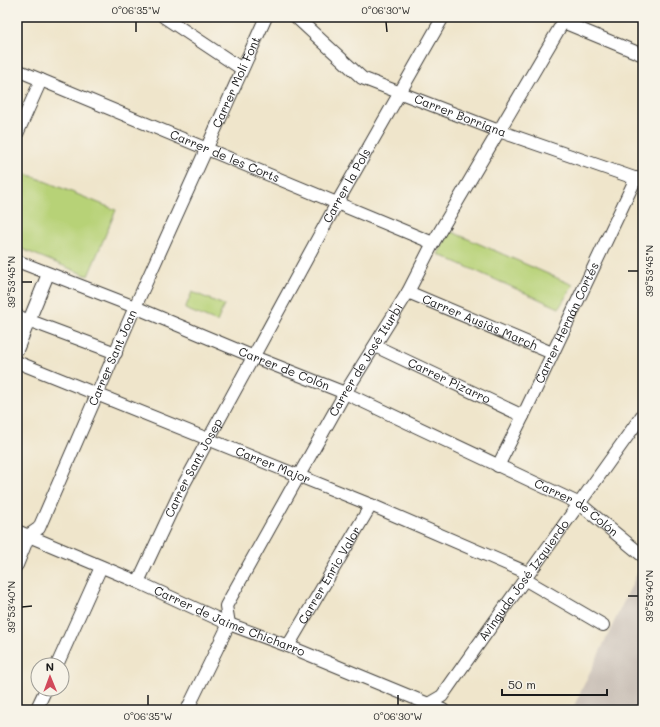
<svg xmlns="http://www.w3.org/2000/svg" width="660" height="727" font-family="Mali,sans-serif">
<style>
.industrial{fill:#ccc2b9}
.green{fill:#b7d277;stroke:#6a774a}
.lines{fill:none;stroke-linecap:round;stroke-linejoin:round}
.street-casing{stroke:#3c3a36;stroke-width:14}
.street{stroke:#fff;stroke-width:12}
.ticks{fill:none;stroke:#1c1c1c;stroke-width:1.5}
.labels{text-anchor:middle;stroke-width:3.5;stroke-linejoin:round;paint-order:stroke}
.street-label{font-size:12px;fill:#1c1c1c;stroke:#f7f3e8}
.neatline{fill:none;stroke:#1c1c1c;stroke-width:1.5}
.ticks-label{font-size:10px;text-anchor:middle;fill:#1c1c1c}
</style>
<rect width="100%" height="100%" fill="#f7f3e8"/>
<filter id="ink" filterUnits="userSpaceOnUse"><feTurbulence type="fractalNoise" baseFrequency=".025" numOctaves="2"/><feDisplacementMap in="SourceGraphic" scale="8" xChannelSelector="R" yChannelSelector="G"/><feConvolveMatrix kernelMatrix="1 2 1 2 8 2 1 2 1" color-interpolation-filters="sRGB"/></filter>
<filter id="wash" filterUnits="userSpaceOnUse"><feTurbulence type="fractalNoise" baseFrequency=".012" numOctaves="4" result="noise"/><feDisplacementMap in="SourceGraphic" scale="16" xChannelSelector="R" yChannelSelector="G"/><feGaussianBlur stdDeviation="0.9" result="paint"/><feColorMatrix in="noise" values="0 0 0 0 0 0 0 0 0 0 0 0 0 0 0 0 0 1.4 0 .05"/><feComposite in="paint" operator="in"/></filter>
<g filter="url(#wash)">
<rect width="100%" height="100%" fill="#efe5cb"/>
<path class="industrial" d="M643 566V710H572L638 572Z"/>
<path class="green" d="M17 170 116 210 88 276 17 247Z
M450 231 573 285 559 308 438 254Z
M192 292 224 305 217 322 185 309Z"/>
</g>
<g filter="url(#ink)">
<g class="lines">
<g class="street-casing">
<g id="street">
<path d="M164 17 242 69"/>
<path id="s1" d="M296 17 362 78 499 131 643 181"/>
<path d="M563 22 643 55"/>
<path id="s2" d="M17 70 433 243"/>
<path d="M17 134 41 80"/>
<path id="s3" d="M17 261 135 307 254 357 345 393 580 504 643 556"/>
<path id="s4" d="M408 292 552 353"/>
<path d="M17 316 116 353"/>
<path id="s5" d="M375 346 523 416"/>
<path d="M17 350 48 274"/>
<path id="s6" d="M17 362 371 505 528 573"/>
<path id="s7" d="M498 466 523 416 636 178"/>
<path id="s8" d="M17 531 138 582 229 624 288 646 443 710"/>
<path id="s9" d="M17 565 29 535 39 528 135 307 266 17"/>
<path d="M524 579 603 625"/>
<path id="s10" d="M138 582 183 486 337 203 443 17"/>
<path id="s11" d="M288 646 371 505"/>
<path d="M57 665 101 567"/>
<path id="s12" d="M426 708 430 703 442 696C508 601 577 508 643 414"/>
<path d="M36 710 46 689"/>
<path id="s13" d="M187 710 229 624 226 606 345 393 408 292 433 243 566 17"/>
</g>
</g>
<use href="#street" class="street"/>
</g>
</g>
<path class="ticks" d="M136 22V32M386 22 387 32M628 271H638M22 282H32M628 596H638M22 607 32 606M148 695V705M398 695V705"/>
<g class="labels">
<g class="street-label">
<text dy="4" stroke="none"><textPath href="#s9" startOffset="532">Carrer Molí Font</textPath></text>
<text dy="4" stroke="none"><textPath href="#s1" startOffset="195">Carrer Borriana</textPath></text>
<text dy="4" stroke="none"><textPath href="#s2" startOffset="225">Carrer de les Corts</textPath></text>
<text dy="4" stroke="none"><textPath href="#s10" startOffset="448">Carrer la Pols</textPath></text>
<text dy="4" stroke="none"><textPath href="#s4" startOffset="78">Carrer Ausiàs March</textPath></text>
<text dy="4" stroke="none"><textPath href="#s7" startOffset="159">Carrer Hernán Cortés</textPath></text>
<text dy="4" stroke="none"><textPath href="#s9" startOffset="230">Carrer Sant Joan</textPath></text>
<text dy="4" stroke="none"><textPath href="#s13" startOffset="397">Carrer de José Iturbi</textPath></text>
<text dy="4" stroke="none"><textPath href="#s3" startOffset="288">Carrer de Colón</textPath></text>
<text dy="4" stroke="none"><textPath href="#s5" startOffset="82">Carrer Pizarro</textPath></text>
<text dy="4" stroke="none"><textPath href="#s6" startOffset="276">Carrer Major</textPath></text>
<text dy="4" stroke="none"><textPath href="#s10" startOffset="127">Carrer Sant Josep</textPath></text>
<text dy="4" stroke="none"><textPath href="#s3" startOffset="612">Carrer de Colón</textPath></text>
<text dy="4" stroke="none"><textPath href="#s11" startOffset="82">Carrer Enric Valor</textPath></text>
<text dy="4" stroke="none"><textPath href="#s12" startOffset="162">Avinguda José Izquierdo</textPath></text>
<text dy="4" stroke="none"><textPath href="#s8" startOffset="231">Carrer de Jaime Chicharro</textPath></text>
</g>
</g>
<rect width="660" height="727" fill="none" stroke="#f7f3e8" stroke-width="44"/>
<g transform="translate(50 677) rotate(359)"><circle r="19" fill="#f7f3e8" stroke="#9f9d96"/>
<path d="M0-3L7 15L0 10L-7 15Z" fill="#d1495b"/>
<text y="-6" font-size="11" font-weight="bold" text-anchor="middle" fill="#1c1c1c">N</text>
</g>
<path d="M502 689v6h105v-6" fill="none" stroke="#1c1c1c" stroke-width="2"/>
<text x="508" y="689" font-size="12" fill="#1c1c1c" stroke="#f7f3e8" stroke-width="3" paint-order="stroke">50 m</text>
<rect x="22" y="22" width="616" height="683" class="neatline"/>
<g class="ticks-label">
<text x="136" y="14">0°06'35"W</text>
<text x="386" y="14">0°06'30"W</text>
<text transform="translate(649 271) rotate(-90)" y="4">39°53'45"N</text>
<text transform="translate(11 282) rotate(-90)" y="4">39°53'45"N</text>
<text transform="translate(649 596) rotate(-90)" y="4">39°53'40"N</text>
<text transform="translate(11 607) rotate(-90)" y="4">39°53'40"N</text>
<text x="148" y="720">0°06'35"W</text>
<text x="398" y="720">0°06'30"W</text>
</g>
</svg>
